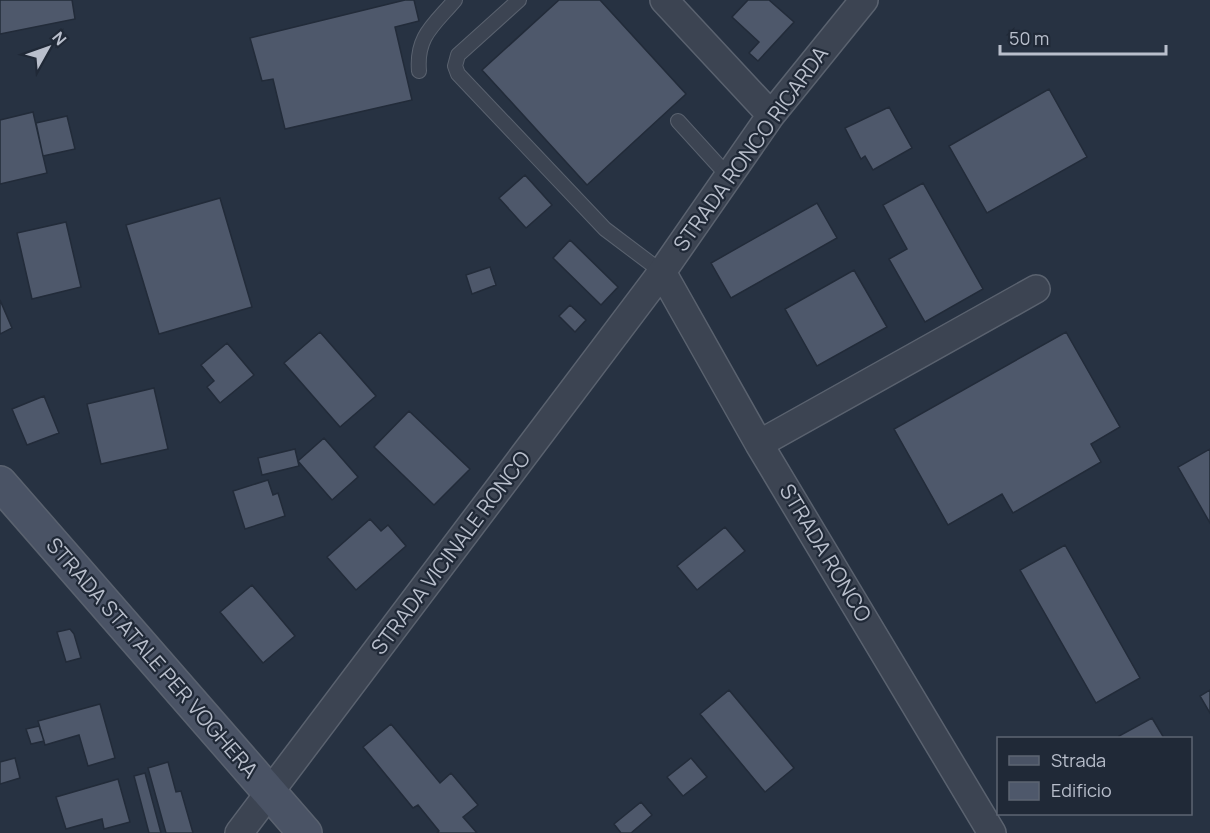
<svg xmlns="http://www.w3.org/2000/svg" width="1210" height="833" font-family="Manrope,sans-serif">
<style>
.building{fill:#4e586b;stroke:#222b39;stroke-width:1.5}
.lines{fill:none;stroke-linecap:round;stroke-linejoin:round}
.service-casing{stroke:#5a626f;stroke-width:16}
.minor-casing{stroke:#5a626f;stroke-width:30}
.secondary-casing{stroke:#5a626f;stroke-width:36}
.service{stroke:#3c4452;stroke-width:14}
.minor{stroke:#3c4452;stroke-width:27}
.secondary{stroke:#4a5365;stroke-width:33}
.labels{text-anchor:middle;stroke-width:4.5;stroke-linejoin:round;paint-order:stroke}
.street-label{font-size:21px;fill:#b9bfcc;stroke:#202937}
</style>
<rect width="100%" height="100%" fill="#273242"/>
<path class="building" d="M0 0H72L75 19 0 34Z
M405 0H414L419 21 395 27 412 100 285 129 273 79 262 81 250 38Z
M559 0H600L686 94 587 185 482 70Z
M748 0H769L794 22 758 61 749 53 759 42 732 17Z
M1049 89 1087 157 987 213 949 146Z
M889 107 912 148 873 170 865 156 861 159 845 128Z
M33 112 47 173 0 184V120Z
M67 116 75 149 43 156 36 123Z
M525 175 552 205 526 228 499 198Z
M923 183 983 289 925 322 889 259 907 249 883 205Z
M220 198 252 307 159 334 126 225Z
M817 203 837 238 731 298 711 263Z
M66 222 81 287 32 299 17 233Z
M570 240 618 287 601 305 553 258Z
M490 267 496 285 472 294 466 275Z
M854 270 887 327 817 366 785 309Z
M0 300 12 328 0 334Z
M570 305 586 320 575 332 559 316Z
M320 332 376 396 340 427 284 363Z
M1066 332 1120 427 1091 444 1101 462 1013 513 1002 494 948 525 894 429Z
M227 343 254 375 220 403 207 387 214 381 201 365Z
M154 388 168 449 101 464 87 404Z
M44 396 59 433 27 445 12 409Z
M409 411 470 469 434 505 374 447Z
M324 438 358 477 332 500 298 461Z
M295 449 299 466 262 475 258 458Z
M1210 449V523L1178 467Z
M268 480 273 495 278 493 285 516 245 529 233 491Z
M370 519 381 531 388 525 406 546 356 590 327 557Z
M725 527 745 551 697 590 677 566Z
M1065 545 1140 678 1096 703 1020 570Z
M252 585 295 636 263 663 220 612Z
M70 629 74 634 81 658 66 662 57 632Z
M729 690 794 768 765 792 700 714Z
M1210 690V713L1200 696Z
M100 704 115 758 88 766 79 735 45 745 38 721Z
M1152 718 1164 738H1120L1119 736Z
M391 724 440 783 451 773 478 805 463 817 477 833H437L439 831 418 805 413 808 363 747Z
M39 726 44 741 31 744 26 729Z
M15 758 20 778 0 784V762Z
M691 758 707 777 683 796 667 777Z
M168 762 176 792 181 791 193 833H166L148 768Z
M145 773 161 833H149L134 776Z
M118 779 130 822 104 829 102 819 66 829 56 797Z
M641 802 652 815 631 833H621L614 824Z"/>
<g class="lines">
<g class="service-casing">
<path id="service" d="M519 0 458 55 455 66 458 74 605 229 662 272
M419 71C416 36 434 25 455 0
M678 121 728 176"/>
</g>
<g class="minor-casing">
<path id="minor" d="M664 0 771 115
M662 272 759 444 992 833
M759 444 1036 289
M239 833 662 272 771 115 864 0"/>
</g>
<g class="secondary-casing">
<path id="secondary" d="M0 483 305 833"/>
</g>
<use href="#service" class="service"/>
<use href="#minor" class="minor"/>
<use href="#secondary" class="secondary"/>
</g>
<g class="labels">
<g class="street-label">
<text transform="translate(751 149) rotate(-54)" y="7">STRADA RONCO RICARDA</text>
<text transform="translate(451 553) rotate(-53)" y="7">STRADA VICINALE RONCO</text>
<text transform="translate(825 553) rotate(59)" y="7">STRADA RONCO</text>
<text transform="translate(152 658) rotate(49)" y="7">STRADA STATALE PER VOGHERA</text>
</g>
</g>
<rect x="997" y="737" width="195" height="78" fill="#202937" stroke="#5d6573" stroke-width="1.5"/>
<rect x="1009" y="756" width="30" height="9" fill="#4a5365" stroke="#5d6573" stroke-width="1.5"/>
<text x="1051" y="767" font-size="18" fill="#b9bfcc">Strada</text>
<rect x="1009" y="782" width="30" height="18" fill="#4e586b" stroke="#5d6573" stroke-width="1.5"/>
<text x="1051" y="797" font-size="18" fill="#b9bfcc">Edificio</text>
<g transform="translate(48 48) rotate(50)" stroke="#202937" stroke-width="4.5" paint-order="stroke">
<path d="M0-4.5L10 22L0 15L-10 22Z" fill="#b9bfcc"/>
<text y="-9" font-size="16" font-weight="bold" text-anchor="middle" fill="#b9bfcc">N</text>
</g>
<path d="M1000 45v9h166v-9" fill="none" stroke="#b9bfcc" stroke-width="3"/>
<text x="1009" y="45" font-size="18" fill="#b9bfcc" stroke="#202937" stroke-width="4.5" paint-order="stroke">50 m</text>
</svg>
